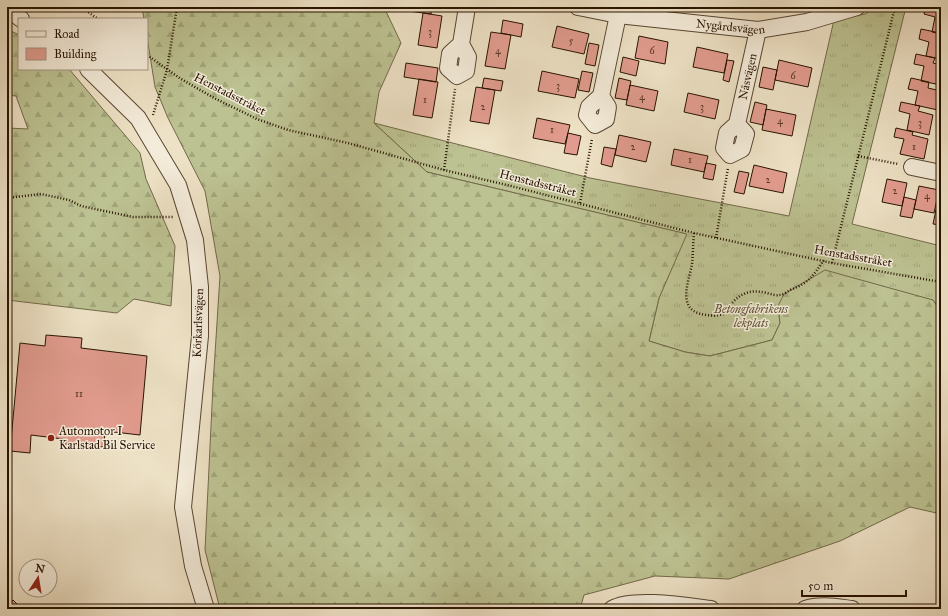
<svg xmlns="http://www.w3.org/2000/svg" width="948" height="616" font-family="'IM FELL Great Primer',serif">
<style>
.grass{fill:url(#grass-tufts);stroke:#726a49}
.forest{fill:url(#forest-firs);stroke:#726a49}
.building{fill:#e29c8f;stroke:#281300}
.lines{fill:none;stroke-linecap:round;stroke-linejoin:round}
.minor-casing{stroke:#5a4732;stroke-width:18}
.path{stroke:#281300;stroke-width:2.5;stroke-dasharray:1 2;stroke-linecap:butt}
.minor{stroke:#f4ecda;stroke-width:16}
.poi-dot{fill:#8f2418;stroke:#f4ecda;stroke-width:1.5}
.labels{text-anchor:middle;stroke-width:3;stroke-linejoin:round;paint-order:stroke}
.number-label{font-size:10px;fill:#563524}
.street-label{font-size:12px;fill:#281300;stroke:#f4ecda}
.park-label{font-size:12px;font-style:italic;fill:#5c5033;stroke:#f4ecda}
.poi-label{font-size:12px;fill:#281300;stroke:#f4ecda;text-anchor:start}
</style>
<defs>
<pattern id="grass-tufts" width="24" height="20" patternUnits="userSpaceOnUse"><rect width="24" height="20" fill="#bdc292"/><path d="M3 7l-1-3M5 7V3M7 7l1-3M15 17l-1-3M17 17v-4M19 17l1-3" fill="none" stroke="#a2a67c"/></pattern>
<pattern id="forest-firs" width="22" height="20" patternUnits="userSpaceOnUse"><rect width="22" height="20" fill="#bdc292"/><path d="M5 1l3.5 6h-7zM16 11l3.5 6h-7z" fill="#a2a67c"/></pattern>
</defs>
<rect width="100%" height="100%" fill="#eee2c6"/>
<filter id="stains"><feTurbulence type="fractalNoise" baseFrequency=".005" numOctaves="4"/><feColorMatrix values="0 0 0 0 .2 0 0 0 0 .09 0 0 0 0 .02 0 0 0 .5 -.17"/></filter>
<radialGradient id="worn" r=".72"><stop offset=".6" stop-color="#630" stop-opacity="0"/><stop offset="1" stop-color="#630" stop-opacity=".3"/></radialGradient>
<path class="grass" d="M875 7H906L852 224 941 246V312L933 300 778 306 780 323 772 340 710 356 685 352 649 341 659 298 686 234 427 172 374 123 590 178 789 216 834 20 865 14Z"/>
<path class="forest" d="M142 7H384L401 43 379 92 374 123 427 172 687 234 659 298 649 341 685 352 710 356 772 340 780 323 778 306 784 294 825 270 933 300 941 312V514L910 507 840 541 729 579 655 576 584 595 580 609H220L205 550 213 385 220 276 205 191 168 118 155 87 147 37V19H144Z
M7 29 19 35V69H69L140 153 146 179 175 246 171 306 134 299 117 313 7 300V128L28 129 16 96 7 95Z"/>
<path class="building" d="M409 7H432L431 14 408 11Z
M926 7H941V34L932 32 935 17 924 14Z
M423 13 442 16 437 48 418 45Z
M503 20 523 24 521 37 501 33Z
M557 26 589 34 584 54 552 47Z
M921 29 940 33 939 39 941 40V59L926 56 929 42 919 39Z
M491 32 511 35 505 69 485 66Z
M639 36 668 42 665 64 635 58Z
M589 43 599 45 595 66 585 64Z
M697 47 728 54 724 73 693 67Z
M916 54 935 58 933 63 941 65V85L921 81 924 66 914 64Z
M623 57 639 61 636 76 620 72Z
M727 60 734 61 729 82 723 80Z
M779 60 812 68 808 87 775 80Z
M406 63 438 68 436 82 404 77Z
M763 67 777 70 773 90 759 87Z
M542 71 579 79 575 98 538 91Z
M582 71 593 73 589 92 578 90Z
M484 78 503 81 501 91 482 88Z
M619 78 631 81 627 100 615 98Z
M911 78 929 82 928 88 941 91 938 110 915 105 918 91 908 89Z
M419 79 438 82 432 118 413 115Z
M630 85 658 91 654 111 626 105Z
M476 87 495 90 489 124 470 121Z
M688 93 719 100 715 119 684 112Z
M755 102 767 105 763 125 750 122Z
M901 102 920 106 918 111 933 115 929 135 907 130 910 114 899 111Z
M766 109 796 115 792 136 762 130Z
M537 118 570 125 565 144 533 138Z
M896 128 913 132 912 135 928 139 924 159 900 154 904 139 894 137Z
M568 133 581 136 577 155 564 153Z
M619 135 651 142 646 162 615 155Z
M604 147 616 149 612 167 601 164Z
M674 149 708 156 704 172 671 165Z
M706 163 716 165 713 180 703 178Z
M754 165 787 173 783 193 749 186Z
M739 171 749 173 744 194 734 192Z
M887 179 907 183 902 206 882 202Z
M919 186 939 190 934 213 914 209Z
M904 197 916 200 912 218 900 216Z
M941 200V225L933 224 937 205H940Z
M46 335 82 338 81 348 147 356 140 435 105 431 104 447 63 444V439L31 435 30 453 10 451 20 343 45 346Z
M13 600 22 609H7V607Z"/>
<g class="lines">
<g class="minor-casing">
<g id="minor">
<path id="s1" d="M578 7 618 15 758 30 807 22 857 7"/>
<path d="M7 8 21 19"/>
<path d="M461 44 468 57 466 71 457 76 448 68 450 54 461 44 467 7"/>
<path d="M88 69 138 118 178 185 195 240 200 287V336L183 507 193 566 206 609"/>
<path d="M601 96 608 107 606 119 595 125 587 115 589 107 601 96 618 15"/>
<path id="s2" d="M737 124 727 133 724 148 730 155 742 149 746 134 737 124 758 30"/>
<path d="M912 167 941 173"/>
<path d="M612 609C632 597 687 606 711 609"/>
<path d="M805 609C820 604 836 607 852 609"/>
</g>
</g>
<path class="path" d="M81 7 98 19
M244 7 249 8 255 7
M290 7H301
M147 55 181 79 216 99 257 119 288 130 348 143 444 170 511 186 694 233 832 263 941 282
M153 115 167 70 177 7
M858 156 898 164
M444 170 455 89
M7 198 41 194 69 200 81 206 133 217H174
M580 203 592 139
M694 233C693 244 693 254 692 264 690 276 683 293 688 304 692 316 714 317 724 314 733 300 743 289 761 292 766 292 774 296 779 295 783 295 787 292 790 290 809 283 813 276 824 260
M716 238 728 168
M832 263 895 7"/>
<use href="#minor" class="minor"/>
</g>
<circle class="poi-dot" cx="51" cy="438" r="4"/>
<g class="labels">
<g class="number-label">
<text x="430" y="35">3</text>
<text x="571" y="44">5</text>
<text x="498" y="54">4</text>
<text x="652" y="54">6</text>
<text x="793" y="79">6</text>
<text x="558" y="89">3</text>
<text x="642" y="100">4</text>
<text x="425" y="103">1</text>
<text x="483" y="110">2</text>
<text x="702" y="110">3</text>
<text x="780" y="124">4</text>
<text x="920" y="126">3</text>
<text x="552" y="133">1</text>
<text x="633" y="150">2</text>
<text x="914" y="150">1</text>
<text x="690" y="163">1</text>
<text x="768" y="183">2</text>
<text x="895" y="194">2</text>
<text x="927" y="199">4</text>
<text x="79" y="397">11</text>
</g>
<g class="street-label">
<text dy="4" stroke="none"><textPath href="#s1" startOffset="154">Nygårdsvägen</textPath></text>
<text dy="4" stroke="none"><textPath href="#s2" startOffset="129">Nåsvägen</textPath></text>
<text transform="translate(230 94) rotate(27)" y="4">Henstadsstråket</text>
<text transform="translate(538 183) rotate(14)" y="4">Henstadsstråket</text>
<text transform="translate(853 256) rotate(10)" y="4">Henstadsstråket</text>
<text transform="translate(198 323) rotate(-88)" y="4">Körkarlsvägen</text>
</g>
<g class="park-label">
<text x="751" y="313">Betongfabrikens<tspan x="751" dy="14">lekplats</tspan></text>
</g>
<g class="poi-label">
<text x="59" y="435">Automotor I<tspan x="59" dy="14">Karlstad Bil Service</tspan></text>
</g>
</g>
<rect width="948" height="616" fill="none" stroke="#eee2c6" stroke-width="24"/>
<rect x="8" y="8" width="932" height="600" fill="none" stroke="#281300" stroke-width="2"/>
<rect x="12" y="12" width="924" height="592" fill="none" stroke="#281300"/>
<rect x="18" y="18" width="130" height="52" fill="#f4ecda" stroke="#a29583"/>
<rect x="26" y="31" width="20" height="6" fill="#f4ecda" stroke="#a29583"/>
<text x="54" y="38" font-size="12" fill="#281300">Road</text>
<rect x="26" y="48" width="20" height="12" fill="#e29c8f" stroke="#a29583"/>
<text x="54" y="58" font-size="12" fill="#281300">Building</text>
<g transform="translate(38 578) rotate(12)"><circle r="19" fill="#f4ecda" stroke="#a29583"/>
<path d="M0-3L7 15L0 10L-7 15Z" fill="#8f2418"/>
<text y="-6" font-size="11" font-weight="bold" text-anchor="middle" fill="#281300">N</text>
</g>
<path d="M802 590v6h104v-6" fill="none" stroke="#281300" stroke-width="2"/>
<text x="808" y="590" font-size="12" fill="#281300" stroke="#f4ecda" stroke-width="3" paint-order="stroke">50 m</text>
<rect width="100%" height="100%" filter="url(#stains)"/>
<rect width="100%" height="100%" fill="url(#worn)"/>
</svg>
